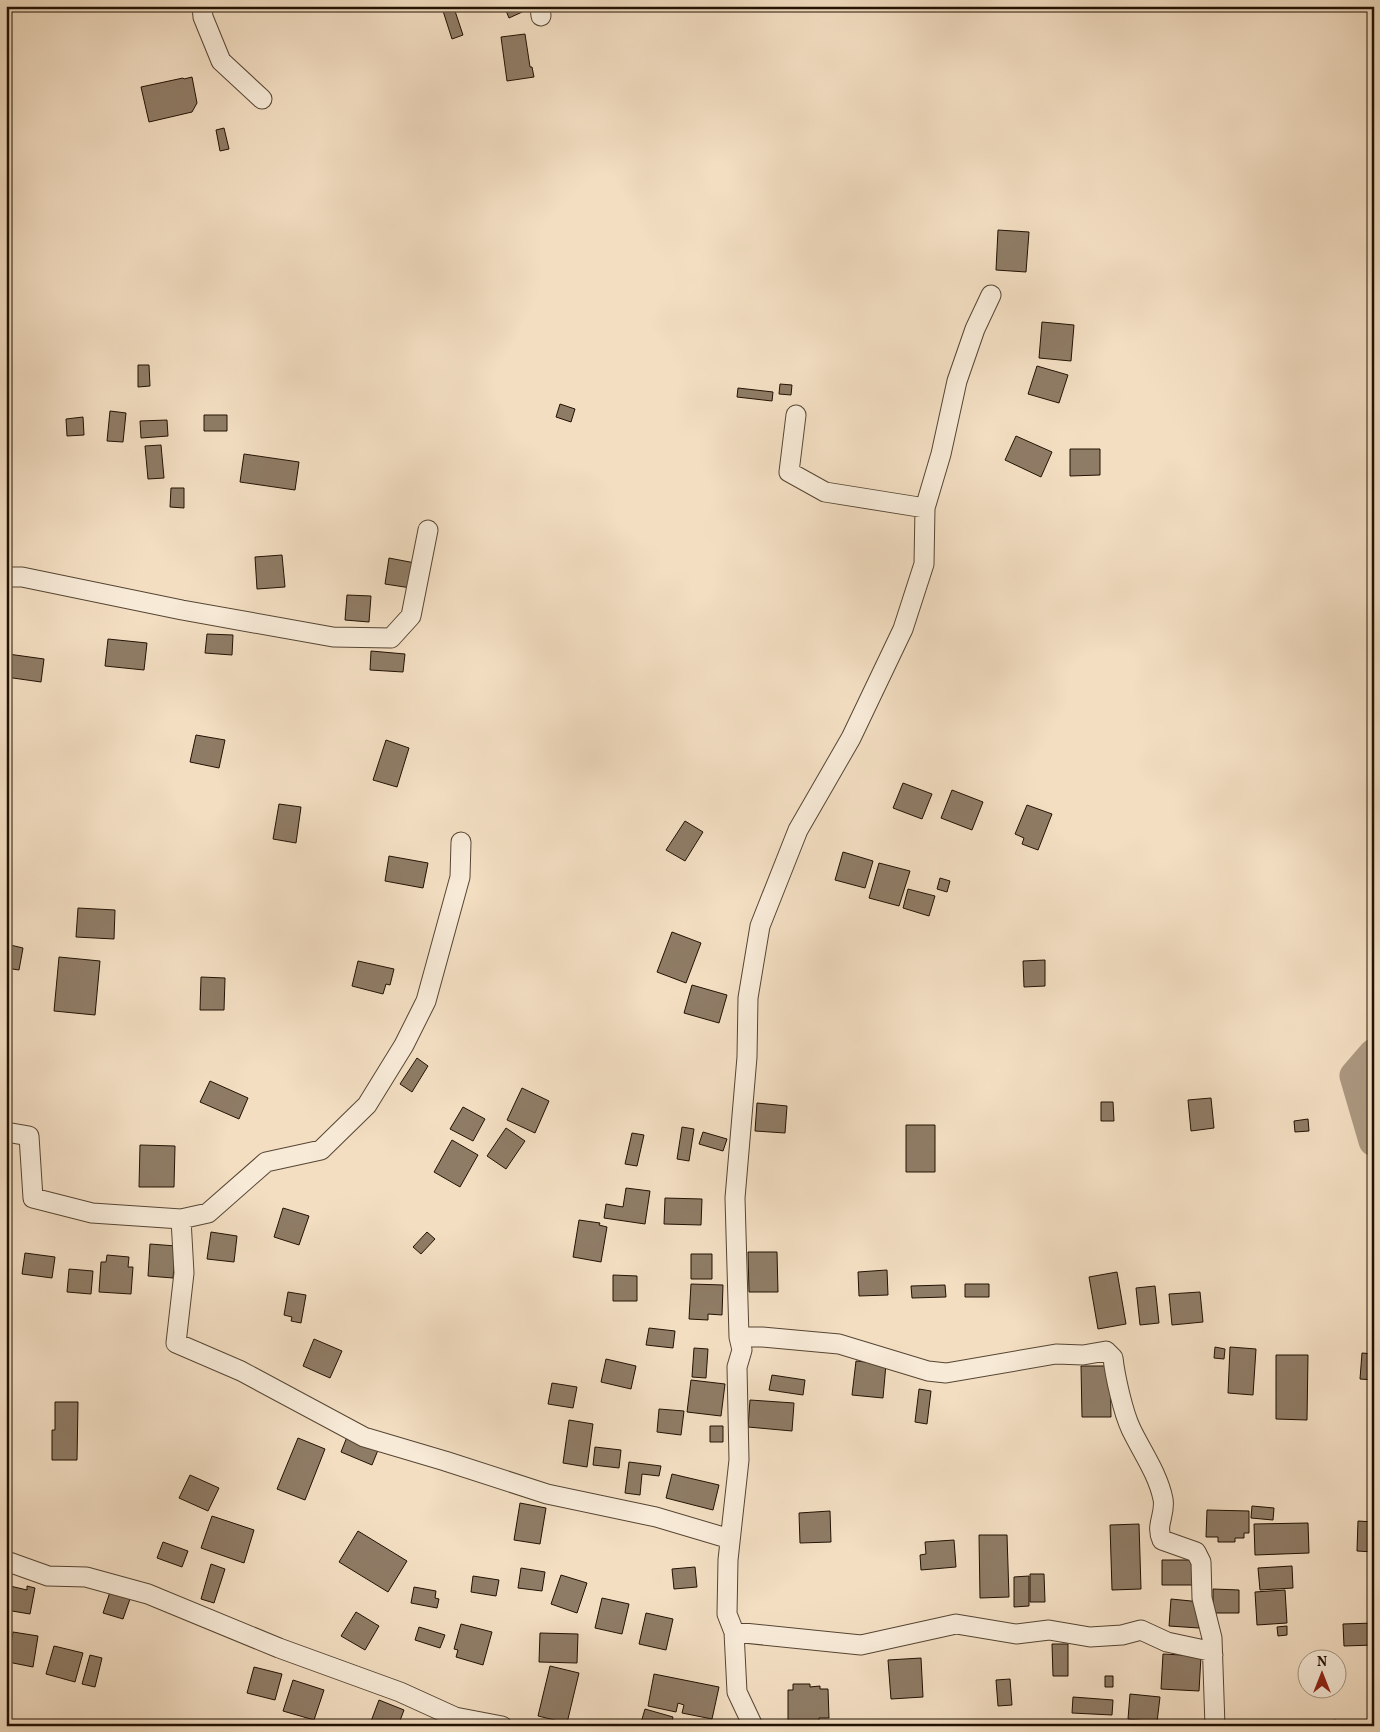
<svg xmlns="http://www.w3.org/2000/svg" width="1380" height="1732" font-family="Vollkorn,serif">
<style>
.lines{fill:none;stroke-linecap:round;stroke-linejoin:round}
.river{stroke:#ac9981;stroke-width:31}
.building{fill:#8f7c66;stroke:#221203}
.minor-casing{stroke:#564533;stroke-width:21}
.minor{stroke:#f7ead7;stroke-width:19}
</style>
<rect width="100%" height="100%" fill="#f3dec2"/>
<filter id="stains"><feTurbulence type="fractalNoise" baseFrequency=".004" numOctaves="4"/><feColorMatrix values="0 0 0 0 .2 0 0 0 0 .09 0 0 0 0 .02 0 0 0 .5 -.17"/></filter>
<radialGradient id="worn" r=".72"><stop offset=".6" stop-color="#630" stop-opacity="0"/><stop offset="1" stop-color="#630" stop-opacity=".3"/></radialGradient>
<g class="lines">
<path class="river" d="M1374 1054 1355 1076 1374 1141"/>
</g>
<path class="building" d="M504 6H530L531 8 509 18Z
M454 8 463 35 452 39 443 11Z
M525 34 530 67H532L534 77 507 81 501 37Z
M192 77 197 103 192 112 149 122 141 87 183 78 184 79Z
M224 128 229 149 220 151 216 130Z
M998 230 1029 232 1026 272 996 270Z
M1042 322 1074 325 1071 361 1039 358Z
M138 365H149L150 386 138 387Z
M1037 366 1068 375 1059 403 1028 394Z
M780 384 792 385 791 395 779 394Z
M738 388 773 392 772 401 737 397Z
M560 404 575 409 571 422 556 417Z
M110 411 126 413 123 442 107 441Z
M204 415H227V431H204Z
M83 417 84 435 67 436 66 419Z
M167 420 168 436 141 438 140 421Z
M1016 436 1052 452 1041 477 1005 460Z
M161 445 164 478 148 479 145 446Z
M1070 449H1100V475L1070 476Z
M244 454 299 462 295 490 240 482Z
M171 488H184V508L170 507Z
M282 555 285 587 257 589 255 557Z
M389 558 415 563 411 588 385 584Z
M347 595 371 596 369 622 345 620Z
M207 634 233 635 232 655 205 653Z
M108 639 147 643 144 670 105 666Z
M371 651 405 654 403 672 370 670Z
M8 654 44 659 41 682 6 677Z
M196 735 225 740 219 768 190 762Z
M386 740 409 748 397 787 373 780Z
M903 783 932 794 922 819 893 808Z
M952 790 983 802 972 830 941 818Z
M279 804 301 807 296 843 273 839Z
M1027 805 1052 814 1038 850 1022 844 1024 838 1015 834Z
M685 821 703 832 685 861 666 850Z
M843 852 873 861 865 888 835 880Z
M389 856 428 863 423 888 385 881Z
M879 863 910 871 899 906 869 898Z
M940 878 950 881 947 892 937 889Z
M908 889 935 896 929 916 903 908Z
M78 908 115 910 114 939 76 937Z
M672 932 701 943 686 983 657 972Z
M6 944 23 948 19 970 6 968Z
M59 957 100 961 95 1015 54 1011Z
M1045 960V986L1024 987 1023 961Z
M358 961 394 969 390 985 386 984 383 994 352 986Z
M201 977 225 978 224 1010H200Z
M692 985 727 995 719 1023 684 1013Z
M417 1058 428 1066 412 1092 400 1084Z
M210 1081 248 1098 239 1119 200 1102Z
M522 1088 549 1101 535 1133 507 1120Z
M1211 1098 1214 1128 1191 1131 1188 1100Z
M1101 1102H1113L1114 1121H1101Z
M757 1103 787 1106 785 1133 755 1131Z
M463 1107 485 1119 473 1141 450 1129Z
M1308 1119 1309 1131 1295 1132 1294 1121Z
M906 1125H935V1172H906Z
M682 1127 694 1129 689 1161 677 1159Z
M506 1128 525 1141 506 1169 487 1156Z
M703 1132 727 1139 723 1151 699 1144Z
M632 1133 644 1135 637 1166 625 1164Z
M452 1140 478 1155 460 1187 434 1172Z
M140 1145 175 1146 174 1187H139Z
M626 1188 650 1191 645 1224 604 1218 606 1204 623 1207Z
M665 1198 702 1199 701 1225 664 1224Z
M283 1208 309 1216 299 1245 274 1237Z
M579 1220 600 1223 599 1225 607 1227 601 1262 573 1257Z
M211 1232 237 1236 234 1262 207 1259Z
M427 1232 435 1239 421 1254 413 1247Z
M150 1244 176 1246 173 1278 148 1276Z
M748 1252H777L778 1292H749Z
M25 1253 55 1257 52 1278 22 1274Z
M691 1254H712V1279H691Z
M107 1255 129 1257 128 1267H133L131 1294 99 1292 101 1262H106Z
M69 1269 93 1271 91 1294 67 1292Z
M887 1270 888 1295 859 1296 858 1272Z
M1117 1272 1126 1324 1098 1329 1089 1277Z
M613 1275 637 1276V1301H613Z
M691 1284 723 1285 722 1315 708 1314V1320L689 1319Z
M965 1284H989V1297H965Z
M945 1285 946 1297 912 1298 911 1286Z
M1155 1286 1159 1323 1140 1325 1136 1288Z
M288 1292 306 1295 301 1323 291 1321 292 1317 284 1315Z
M1200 1292 1203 1322 1172 1325 1169 1294Z
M649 1328 675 1331 673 1348 646 1345Z
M314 1339 342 1351 330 1378 303 1366Z
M1215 1347 1225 1349 1224 1359 1214 1358Z
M1230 1347 1256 1349 1253 1395 1228 1393Z
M694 1348 708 1349 706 1378 692 1377Z
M1362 1353 1374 1354V1380L1360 1379Z
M1276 1355H1308L1307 1420 1276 1419Z
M606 1359 636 1366 631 1389 601 1382Z
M856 1361 886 1364 883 1398 852 1395Z
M1081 1366H1110L1111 1417H1082Z
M772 1375 805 1380 803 1395 769 1390Z
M691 1380 725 1384 721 1416 687 1412Z
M552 1383 577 1387 573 1408 548 1404Z
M919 1389 931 1391 927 1424 915 1422Z
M750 1400 794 1403 792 1431 748 1427Z
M55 1402H78L77 1460H52V1430H55Z
M659 1409 684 1411 681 1435 657 1432Z
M569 1420 593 1424 587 1467 563 1463Z
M710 1426H723V1442H710Z
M347 1437 378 1450 372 1465 341 1452Z
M298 1438 325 1449 305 1500 277 1489Z
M595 1447 621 1450 619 1468 593 1465Z
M629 1462 661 1466 659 1476 642 1474 640 1495 625 1493Z
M672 1474 719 1485 713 1510 666 1498Z
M190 1475 219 1488 208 1511 179 1498Z
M520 1503 546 1508 540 1544 514 1540Z
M1252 1506 1274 1508 1273 1520 1251 1518Z
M1207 1510 1249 1511V1533H1244V1538H1235V1542H1218V1537H1206Z
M830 1511 831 1542 800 1543 799 1513Z
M212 1516 254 1530 244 1563 201 1548Z
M1358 1521 1374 1522V1552L1357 1551Z
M1308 1523 1309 1553 1255 1555 1254 1524Z
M1139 1524 1141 1589 1112 1590 1110 1525Z
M358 1531 407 1561 388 1592 339 1562Z
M979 1535H1007L1009 1597 980 1598Z
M954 1540 956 1567 921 1570 920 1555 926 1554 925 1542Z
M163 1542 188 1551 182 1567 157 1558Z
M1162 1560H1196V1585H1162Z
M211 1564 225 1569 214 1603 201 1599Z
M1292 1566 1293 1588 1260 1590 1258 1568Z
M695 1567 697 1587 674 1589 672 1569Z
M521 1568 545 1572 542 1591 518 1588Z
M1030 1574H1044L1045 1602H1030Z
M561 1575 587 1583 577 1613 551 1604Z
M473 1576 499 1580 496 1596 471 1592Z
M1029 1576V1606L1014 1607V1577Z
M10 1586 27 1590V1586L35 1588 30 1614 6 1610Z
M414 1587 436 1591 435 1598 439 1599 437 1608 411 1603Z
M111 1589 131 1596 123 1619 103 1613Z
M1213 1589 1239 1590V1613H1213Z
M1285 1590 1287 1623 1257 1625 1255 1592Z
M602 1598 629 1604 622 1634 595 1628Z
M1171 1599 1201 1602 1199 1628 1169 1626Z
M356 1612 379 1626 365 1650 341 1636Z
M646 1613 673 1619 666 1650 639 1644Z
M1374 1623V1645L1344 1646 1343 1624Z
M461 1624 492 1632 483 1665 456 1657 458 1650 454 1649Z
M1287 1626V1635L1278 1636 1277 1627Z
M419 1627 445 1635 440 1648 415 1640Z
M13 1632 38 1636 33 1667 8 1662Z
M540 1633 578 1634 577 1663 539 1662Z
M1052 1644H1068V1676H1053Z
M54 1646 83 1653 75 1682 46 1674Z
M1163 1654 1201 1656 1199 1691 1161 1689Z
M90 1655 102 1658 95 1687 82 1684Z
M921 1658 923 1697 891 1699 888 1660Z
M550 1666 579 1673 567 1723 538 1716Z
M254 1667 282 1674 275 1700 247 1693Z
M654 1674 719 1687 712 1719 682 1713 684 1705 678 1703 676 1712 648 1706Z
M1105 1676H1113V1687H1105Z
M1010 1679 1012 1705 998 1706 996 1680Z
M293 1680 324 1690 314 1720 283 1711Z
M793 1684H810V1687L820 1686V1689H828L829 1718H819V1721L788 1722V1690H793Z
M1130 1694 1160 1697 1157 1722 1128 1719Z
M1073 1697 1113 1700 1112 1715 1072 1713Z
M379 1700 404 1710 398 1726H363L365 1722 370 1724Z
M645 1709 673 1717 671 1726H640Z
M1336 1720 1337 1726H1322L1321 1722Z"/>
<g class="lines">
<g class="minor-casing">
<path id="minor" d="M202 6 203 17 221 61 262 99
M540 6 541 16
M796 415 789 472 825 492 925 508
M6 577H22L182 610 333 637 391 638 411 616 428 530
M6 1132 29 1136 33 1198 92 1213 181 1219 184 1273 176 1343 241 1371 364 1437 445 1461 547 1494 656 1517 730 1539
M181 1219 208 1213 266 1162 321 1150 367 1105 404 1045 426 1001 460 877 461 842
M739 1337H762L839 1344 928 1371 946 1373 1056 1354 1083 1355 1106 1351 1113 1358C1115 1376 1123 1412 1131 1429 1142 1452 1158 1474 1163 1499 1166 1514 1155 1525 1162 1540L1196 1552 1201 1562 1202 1598 1212 1638 1215 1726
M6 1561 48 1576 86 1577 148 1594 279 1648 400 1692 455 1717 502 1726
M734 1632 861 1645 956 1624 1016 1634 1049 1630 1090 1637 1122 1635 1141 1630 1167 1642 1209 1651 1213 1655
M753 1726 737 1692 734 1632 727 1614 728 1560 739 1460 737 1367 742 1350 739 1337 735 1198 747 1057 748 998 760 926 798 830 851 738 903 629 924 564 925 508 941 454 957 381 975 329 991 295"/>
</g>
<use href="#minor" class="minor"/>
</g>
<rect width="1380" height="1732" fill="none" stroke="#f3dec2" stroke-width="25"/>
<rect x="8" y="8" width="1365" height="1717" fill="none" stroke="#221203" stroke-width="2.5"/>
<rect x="12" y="12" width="1355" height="1707" fill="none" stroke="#221203"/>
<g transform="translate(1322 1674)"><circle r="24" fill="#f7ead7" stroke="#a29482"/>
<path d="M0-4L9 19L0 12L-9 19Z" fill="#8f2418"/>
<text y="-8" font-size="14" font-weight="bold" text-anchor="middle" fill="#221203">N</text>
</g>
<rect width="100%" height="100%" filter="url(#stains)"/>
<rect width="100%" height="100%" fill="url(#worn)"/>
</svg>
